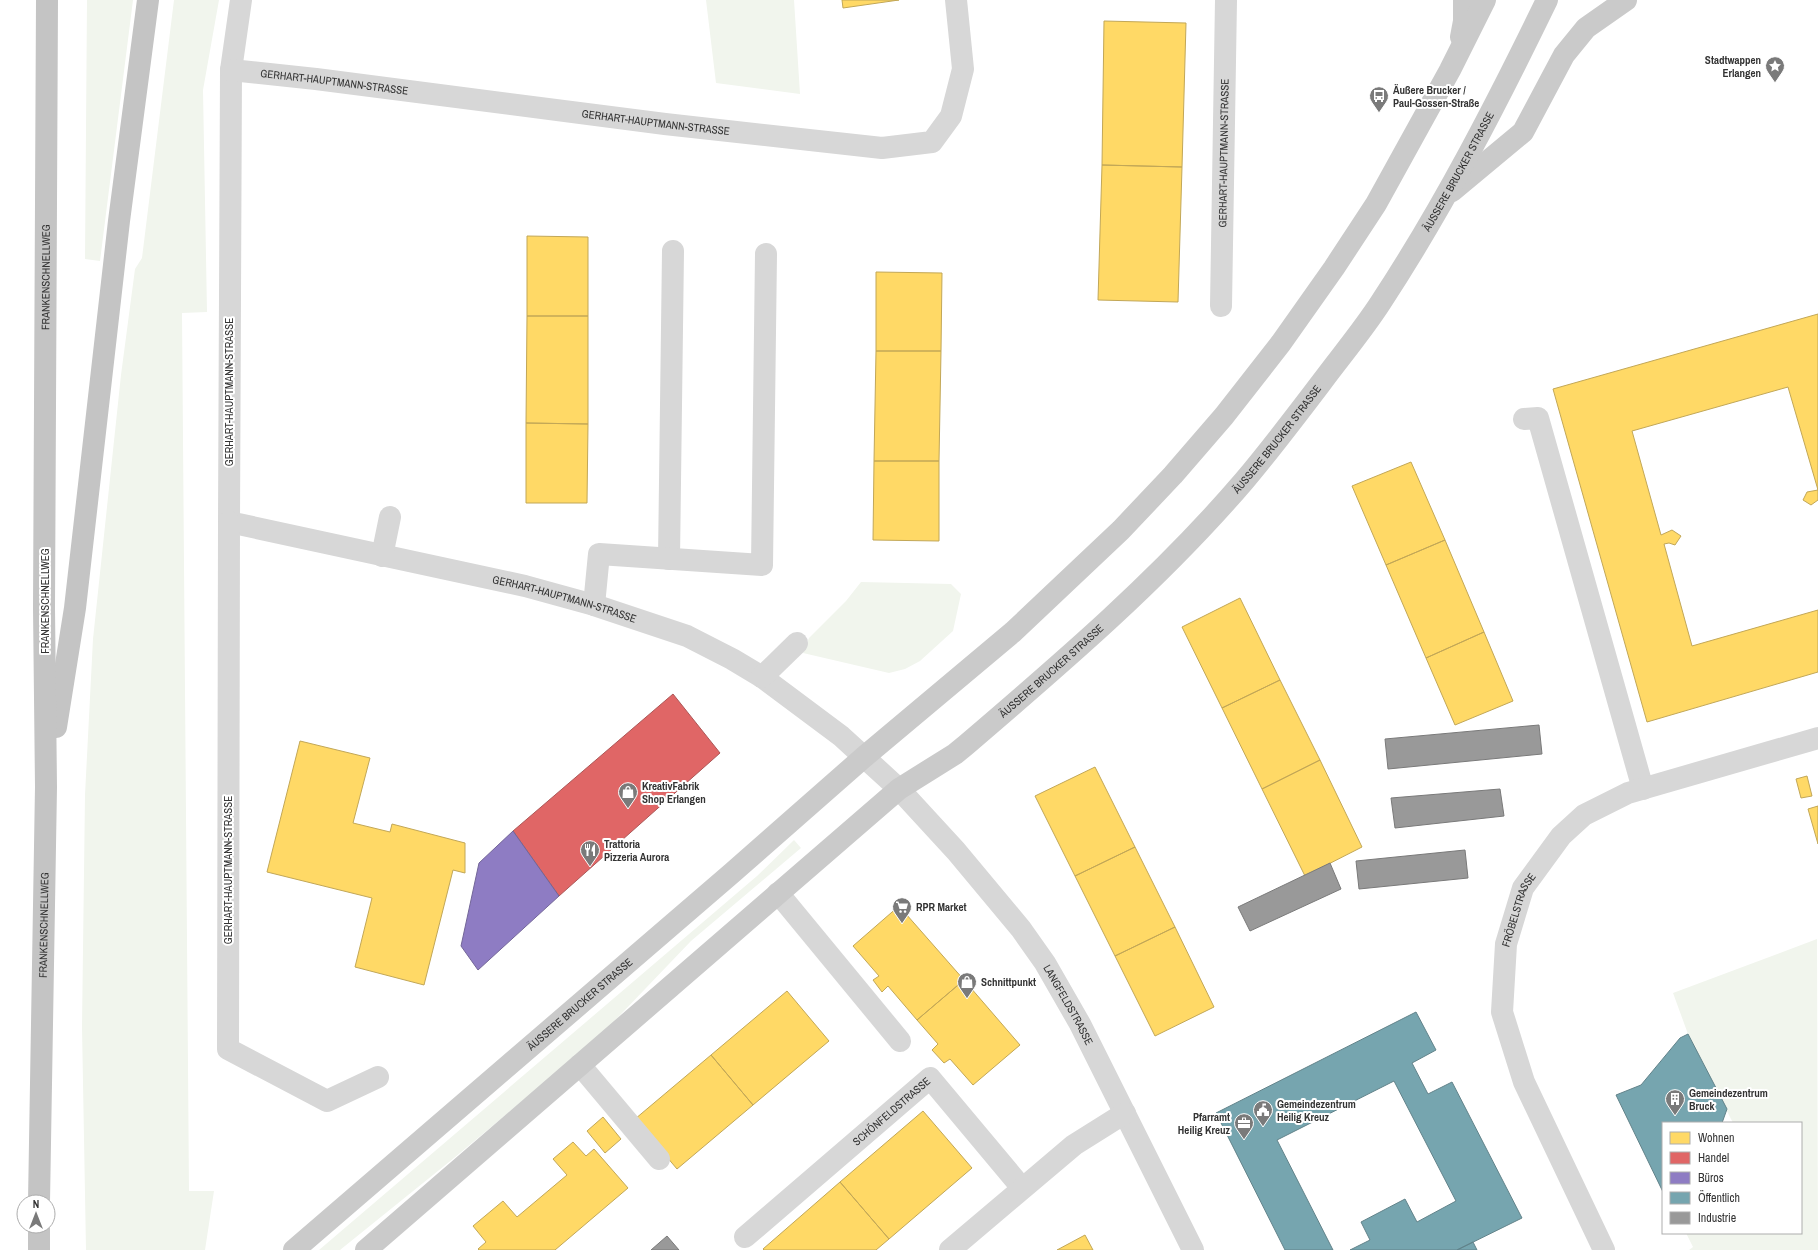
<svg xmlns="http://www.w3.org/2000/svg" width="1818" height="1250" font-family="'Archivo Narrow',sans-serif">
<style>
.green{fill:#f1f5ed}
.homes{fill:#ffd966;stroke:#c2a757}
.shops{fill:#e06666;stroke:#ac5757}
.offices{fill:#8e7cc3;stroke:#736698}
.public{fill:#76a5af;stroke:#62838a}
.industry{fill:#999;stroke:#7a7a7a}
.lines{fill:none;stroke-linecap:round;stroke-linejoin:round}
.minor{stroke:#d7d7d7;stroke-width:22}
.major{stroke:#cacaca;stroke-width:22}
.highway{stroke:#c4c4c4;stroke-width:22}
.labels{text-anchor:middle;stroke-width:4;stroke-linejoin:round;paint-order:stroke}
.poi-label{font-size:11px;font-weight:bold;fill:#333;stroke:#fff;text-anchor:start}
.street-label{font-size:11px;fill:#333;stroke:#fff}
</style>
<rect width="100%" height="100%" fill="#fff"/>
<path class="green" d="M87 0H133L100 261 85 259Z
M174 0H219L203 90 207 312 182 313 189 1191H214L205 1250H86L82 1027 85 795 93 639 121 375 135 269 142 258Z
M706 0H794L800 94 716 83Z
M861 582 951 584 961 594 953 631 920 661 905 669 889 673 803 653 809 638 846 601Z
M794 840 801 848 691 941 601 1035 454 1158 340 1250H319L757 876Z
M1817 939 1818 1250H1689L1693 1247 1686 1233H1801V1123H1733L1688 1034 1673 993Z"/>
<path class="homes" d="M842 0H899L843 8Z
M1104 21 1186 23 1182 167 1102 165Z
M1102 165 1182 167 1178 302 1098 300Z
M527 236 588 237V316H527Z
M876 272 942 273 941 351H876Z
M1818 314V500L1811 505 1803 500 1807 492 1818 490 1788 387 1632 431 1661 535 1672 530 1681 536 1675 545 1669 543 1664 544 1692 646 1818 610V672L1647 722 1553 389Z
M527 316H588V424L526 423Z
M876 351H941L939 461H874Z
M526 423 588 424 587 503H526Z
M874 461H939V541L873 540Z
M1411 462 1445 540 1386 565 1352 486Z
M1445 540 1484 632 1426 658 1386 565Z
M1240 598 1280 680 1222 708 1182 627Z
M1484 632 1513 701 1455 725 1426 658Z
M1280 680 1320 760 1262 789 1222 708Z
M300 741 370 758 353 823 390 832 392 824 465 843V873L453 870 424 985 355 967 372 898 267 872Z
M1320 760 1362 847 1305 876 1262 789Z
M1095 767 1135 847 1075 876 1035 796Z
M1807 776 1812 796 1801 798 1796 779Z
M1818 806V844L1808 809Z
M1135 847 1175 927 1115 956 1075 876Z
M899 906 964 980 917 1020 888 986 882 992 873 980 879 976 853 946Z
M1175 927 1214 1007 1155 1036 1115 956Z
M964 980 1020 1045 973 1085 950 1059 944 1063 932 1050 938 1044 917 1020Z
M787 991 829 1041 753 1105 711 1055Z
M711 1055 753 1105 677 1169 635 1119Z
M923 1111 972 1168 889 1239 840 1182Z
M603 1117 621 1139 605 1153 587 1131Z
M573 1142 586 1156 594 1149 628 1188 555 1250H479L478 1249 486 1242 473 1226 503 1201 517 1217 567 1175 553 1159Z
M840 1182 889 1239 876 1250H764L763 1249Z
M1085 1235 1093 1250H1057Z"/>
<path class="shops" d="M673 694 720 753 559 896 513 831Z"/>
<path class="offices" d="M513 831 559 896 478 970 461 946 479 863Z"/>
<path class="public" d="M1416 1012 1436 1050 1412 1063 1428 1094 1452 1082 1522 1218 1457 1250H1350L1370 1240 1361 1222 1405 1199 1417 1222 1456 1201 1394 1081 1277 1140 1333 1250H1285L1216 1113Z
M1688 1034 1727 1109 1722 1123H1663V1192L1616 1095 1641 1085 1680 1038Z
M1473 1242 1477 1250H1457Z"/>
<path class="industry" d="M1539 725 1542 754 1388 769 1385 739Z
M1500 789 1504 816 1395 828 1391 798Z
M1465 850 1468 878 1359 889 1356 861Z
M1330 863 1341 889 1250 931 1238 907Z
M667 1236 679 1250H651Z"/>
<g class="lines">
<g class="minor">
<path id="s1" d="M241 0 231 70 229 522 525 586 594 605 687 636 732 659 762 677 841 736 899 789 956 851 1021 929 1045 963 1080 1024 1193 1250"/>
<path id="s2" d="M231 70 316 79 665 124 882 148 932 142 951 116 963 69 956 0"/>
<path id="s3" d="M1221 306 1226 0"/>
<path d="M1524 419 1538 418 1643 789"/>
<path d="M229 522 228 1049 327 1101 378 1077"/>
<path d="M382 556 390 517"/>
<path d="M669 559 673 251"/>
<path d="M594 605 599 554 762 565 766 254"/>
<path d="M762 677 797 643"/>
<path d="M778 893 900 1041"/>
<path d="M580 1065 659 1159"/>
<path id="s4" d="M745 1237 930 1078 1022 1188"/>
<path d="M950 1250 1074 1145 1125 1113"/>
<path id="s5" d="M1604 1250 1524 1082 1502 1012 1506 944 1523 888 1561 836 1584 815 1628 793 1818 738"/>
</g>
<g class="major">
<path d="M1461 37 1464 21V0"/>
<path d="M1452 191 1523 132 1564 55 1586 28 1626 0"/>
<path id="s6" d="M294 1250 732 873 864 757 1013 632 1121 530 1173 475 1224 416 1281 343 1334 268 1376 204 1450 70 1485 0"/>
<path id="s7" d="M366 1250 899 789 955 754 966 745C1063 662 1161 578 1244 481 1271 449 1296 416 1321 383 1341 356 1363 330 1381 302 1444 206 1497 103 1547 0"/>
</g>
<g class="highway">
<path d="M56 727 75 608 119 221 148 0"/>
<path id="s8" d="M39 1202 46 787 44 608 47 0"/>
<path d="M39 1226V1250"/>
</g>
</g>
<defs>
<g id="sight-pin" transform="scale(1)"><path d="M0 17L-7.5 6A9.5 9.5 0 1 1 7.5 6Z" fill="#7a7a7a" stroke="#fff"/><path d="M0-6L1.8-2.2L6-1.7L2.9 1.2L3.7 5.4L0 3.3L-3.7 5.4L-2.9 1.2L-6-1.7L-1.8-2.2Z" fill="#fff"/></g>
<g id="bus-pin" transform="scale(1)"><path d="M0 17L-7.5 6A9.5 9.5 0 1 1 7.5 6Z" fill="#7a7a7a" stroke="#fff"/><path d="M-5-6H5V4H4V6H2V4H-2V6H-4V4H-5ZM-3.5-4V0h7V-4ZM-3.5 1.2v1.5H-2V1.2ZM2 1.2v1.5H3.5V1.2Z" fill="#fff"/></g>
<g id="shop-pin" transform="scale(1)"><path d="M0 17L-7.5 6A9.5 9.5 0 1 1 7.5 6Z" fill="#7a7a7a" stroke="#fff"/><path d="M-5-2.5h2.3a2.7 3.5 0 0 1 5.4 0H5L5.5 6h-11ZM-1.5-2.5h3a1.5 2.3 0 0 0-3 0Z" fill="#fff"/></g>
<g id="restaurant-pin" transform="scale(1)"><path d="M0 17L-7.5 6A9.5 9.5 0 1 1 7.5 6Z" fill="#7a7a7a" stroke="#fff"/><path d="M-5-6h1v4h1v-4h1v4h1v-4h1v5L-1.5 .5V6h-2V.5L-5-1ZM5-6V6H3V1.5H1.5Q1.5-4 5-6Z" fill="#fff"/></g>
<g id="supermarket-pin" transform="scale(1)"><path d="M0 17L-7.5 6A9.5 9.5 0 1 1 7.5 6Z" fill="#7a7a7a" stroke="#fff"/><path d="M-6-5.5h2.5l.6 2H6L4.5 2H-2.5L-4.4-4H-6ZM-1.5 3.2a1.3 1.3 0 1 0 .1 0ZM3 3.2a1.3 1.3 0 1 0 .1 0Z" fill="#fff"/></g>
<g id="building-pin" transform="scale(1)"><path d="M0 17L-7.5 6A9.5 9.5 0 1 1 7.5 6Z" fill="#7a7a7a" stroke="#fff"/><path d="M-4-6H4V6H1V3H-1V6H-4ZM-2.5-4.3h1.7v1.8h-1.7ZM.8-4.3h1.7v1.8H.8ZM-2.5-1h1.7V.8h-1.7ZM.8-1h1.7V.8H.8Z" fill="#fff"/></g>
<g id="civic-pin" transform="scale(1)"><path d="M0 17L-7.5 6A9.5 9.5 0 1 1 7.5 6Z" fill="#7a7a7a" stroke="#fff"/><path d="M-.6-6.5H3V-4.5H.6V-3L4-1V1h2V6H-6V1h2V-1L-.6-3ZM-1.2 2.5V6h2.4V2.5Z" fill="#fff"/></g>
<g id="office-pin" transform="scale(1)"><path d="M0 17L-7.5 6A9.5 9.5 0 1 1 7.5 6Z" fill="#7a7a7a" stroke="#fff"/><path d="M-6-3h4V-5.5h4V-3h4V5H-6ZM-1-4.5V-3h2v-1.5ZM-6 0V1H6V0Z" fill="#fff"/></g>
</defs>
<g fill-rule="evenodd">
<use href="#sight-pin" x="1775" y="66"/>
<use href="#bus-pin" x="1379" y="96"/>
<use href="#shop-pin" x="628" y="792"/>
<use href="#restaurant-pin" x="590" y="850"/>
<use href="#supermarket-pin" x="902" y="907"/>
<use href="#shop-pin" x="967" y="982"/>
<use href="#building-pin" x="1675" y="1099"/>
<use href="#civic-pin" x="1263" y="1110"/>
<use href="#office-pin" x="1244" y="1123"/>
</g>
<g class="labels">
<g class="poi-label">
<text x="1761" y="64" text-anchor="end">Stadtwappen<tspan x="1761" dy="13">Erlangen</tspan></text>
<text x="1393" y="94">Äußere Brucker /<tspan x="1393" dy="13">Paul-Gossen-Straße</tspan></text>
<text x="642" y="790">KreativFabrik<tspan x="642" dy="13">Shop Erlangen</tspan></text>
<text x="604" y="848">Trattoria<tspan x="604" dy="13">Pizzeria Aurora</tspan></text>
<text x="916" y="911">RPR Market</text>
<text x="981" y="986">Schnittpunkt</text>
<text x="1689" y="1097">Gemeindezentrum<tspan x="1689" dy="13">Bruck</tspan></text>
<text x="1277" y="1108">Gemeindezentrum<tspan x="1277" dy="13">Heilig Kreuz</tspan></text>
<text x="1230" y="1121" text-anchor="end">Pfarramt<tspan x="1230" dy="13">Heilig Kreuz</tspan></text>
</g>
<g class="street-label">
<text dy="4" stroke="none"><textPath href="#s2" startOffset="104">GERHART-HAUPTMANN-STRASSE</textPath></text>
<text dy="4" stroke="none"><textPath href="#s2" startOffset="428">GERHART-HAUPTMANN-STRASSE</textPath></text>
<text dy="4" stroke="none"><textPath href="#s3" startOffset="153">GERHART-HAUPTMANN-STRASSE</textPath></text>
<text dy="4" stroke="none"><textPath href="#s7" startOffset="1546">ÄUSSERE BRUCKER STRASSE</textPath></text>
<text dy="4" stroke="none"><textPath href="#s8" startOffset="925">FRANKENSCHNELLWEG</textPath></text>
<text transform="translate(229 392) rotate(-90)" y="4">GERHART-HAUPTMANN-STRASSE</text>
<text dy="4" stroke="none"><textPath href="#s7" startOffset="1222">ÄUSSERE BRUCKER STRASSE</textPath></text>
<text dy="4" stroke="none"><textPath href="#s1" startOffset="867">GERHART-HAUPTMANN-STRASSE</textPath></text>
<text transform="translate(45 601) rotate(-90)" y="4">FRANKENSCHNELLWEG</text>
<text dy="4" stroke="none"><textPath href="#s7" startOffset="898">ÄUSSERE BRUCKER STRASSE</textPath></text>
<text transform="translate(228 870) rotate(-90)" y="4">GERHART-HAUPTMANN-STRASSE</text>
<text dy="4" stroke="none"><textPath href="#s5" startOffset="364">FRÖBELSTRASSE</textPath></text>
<text dy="4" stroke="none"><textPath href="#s8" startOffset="277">FRANKENSCHNELLWEG</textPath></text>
<text dy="4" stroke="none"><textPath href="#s6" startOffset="377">ÄUSSERE BRUCKER STRASSE</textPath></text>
<text dy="4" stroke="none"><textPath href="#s1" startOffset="1533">LANGFELDSTRASSE</textPath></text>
<text dy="4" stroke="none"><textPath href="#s4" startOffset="193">SCHÖNFELDSTRASSE</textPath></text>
</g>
</g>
<rect x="1662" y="1122" width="140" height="112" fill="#ffffff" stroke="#adadad"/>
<rect x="1670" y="1132" width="20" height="12" fill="#ffd966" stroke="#adadad"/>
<text x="1698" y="1142" font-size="12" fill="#333333">Wohnen</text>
<rect x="1670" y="1152" width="20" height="12" fill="#e06666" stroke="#adadad"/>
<text x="1698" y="1162" font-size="12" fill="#333333">Handel</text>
<rect x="1670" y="1172" width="20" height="12" fill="#8e7cc3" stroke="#adadad"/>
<text x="1698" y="1182" font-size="12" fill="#333333">Büros</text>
<rect x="1670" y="1192" width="20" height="12" fill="#76a5af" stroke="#adadad"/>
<text x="1698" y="1202" font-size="12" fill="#333333">Öffentlich</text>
<rect x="1670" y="1212" width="20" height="12" fill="#999999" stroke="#adadad"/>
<text x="1698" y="1222" font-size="12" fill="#333333">Industrie</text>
<g transform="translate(36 1214)"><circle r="19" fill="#ffffff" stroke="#adadad"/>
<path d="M0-3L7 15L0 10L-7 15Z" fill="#7a7a7a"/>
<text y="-6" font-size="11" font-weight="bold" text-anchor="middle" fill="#333333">N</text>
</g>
</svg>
